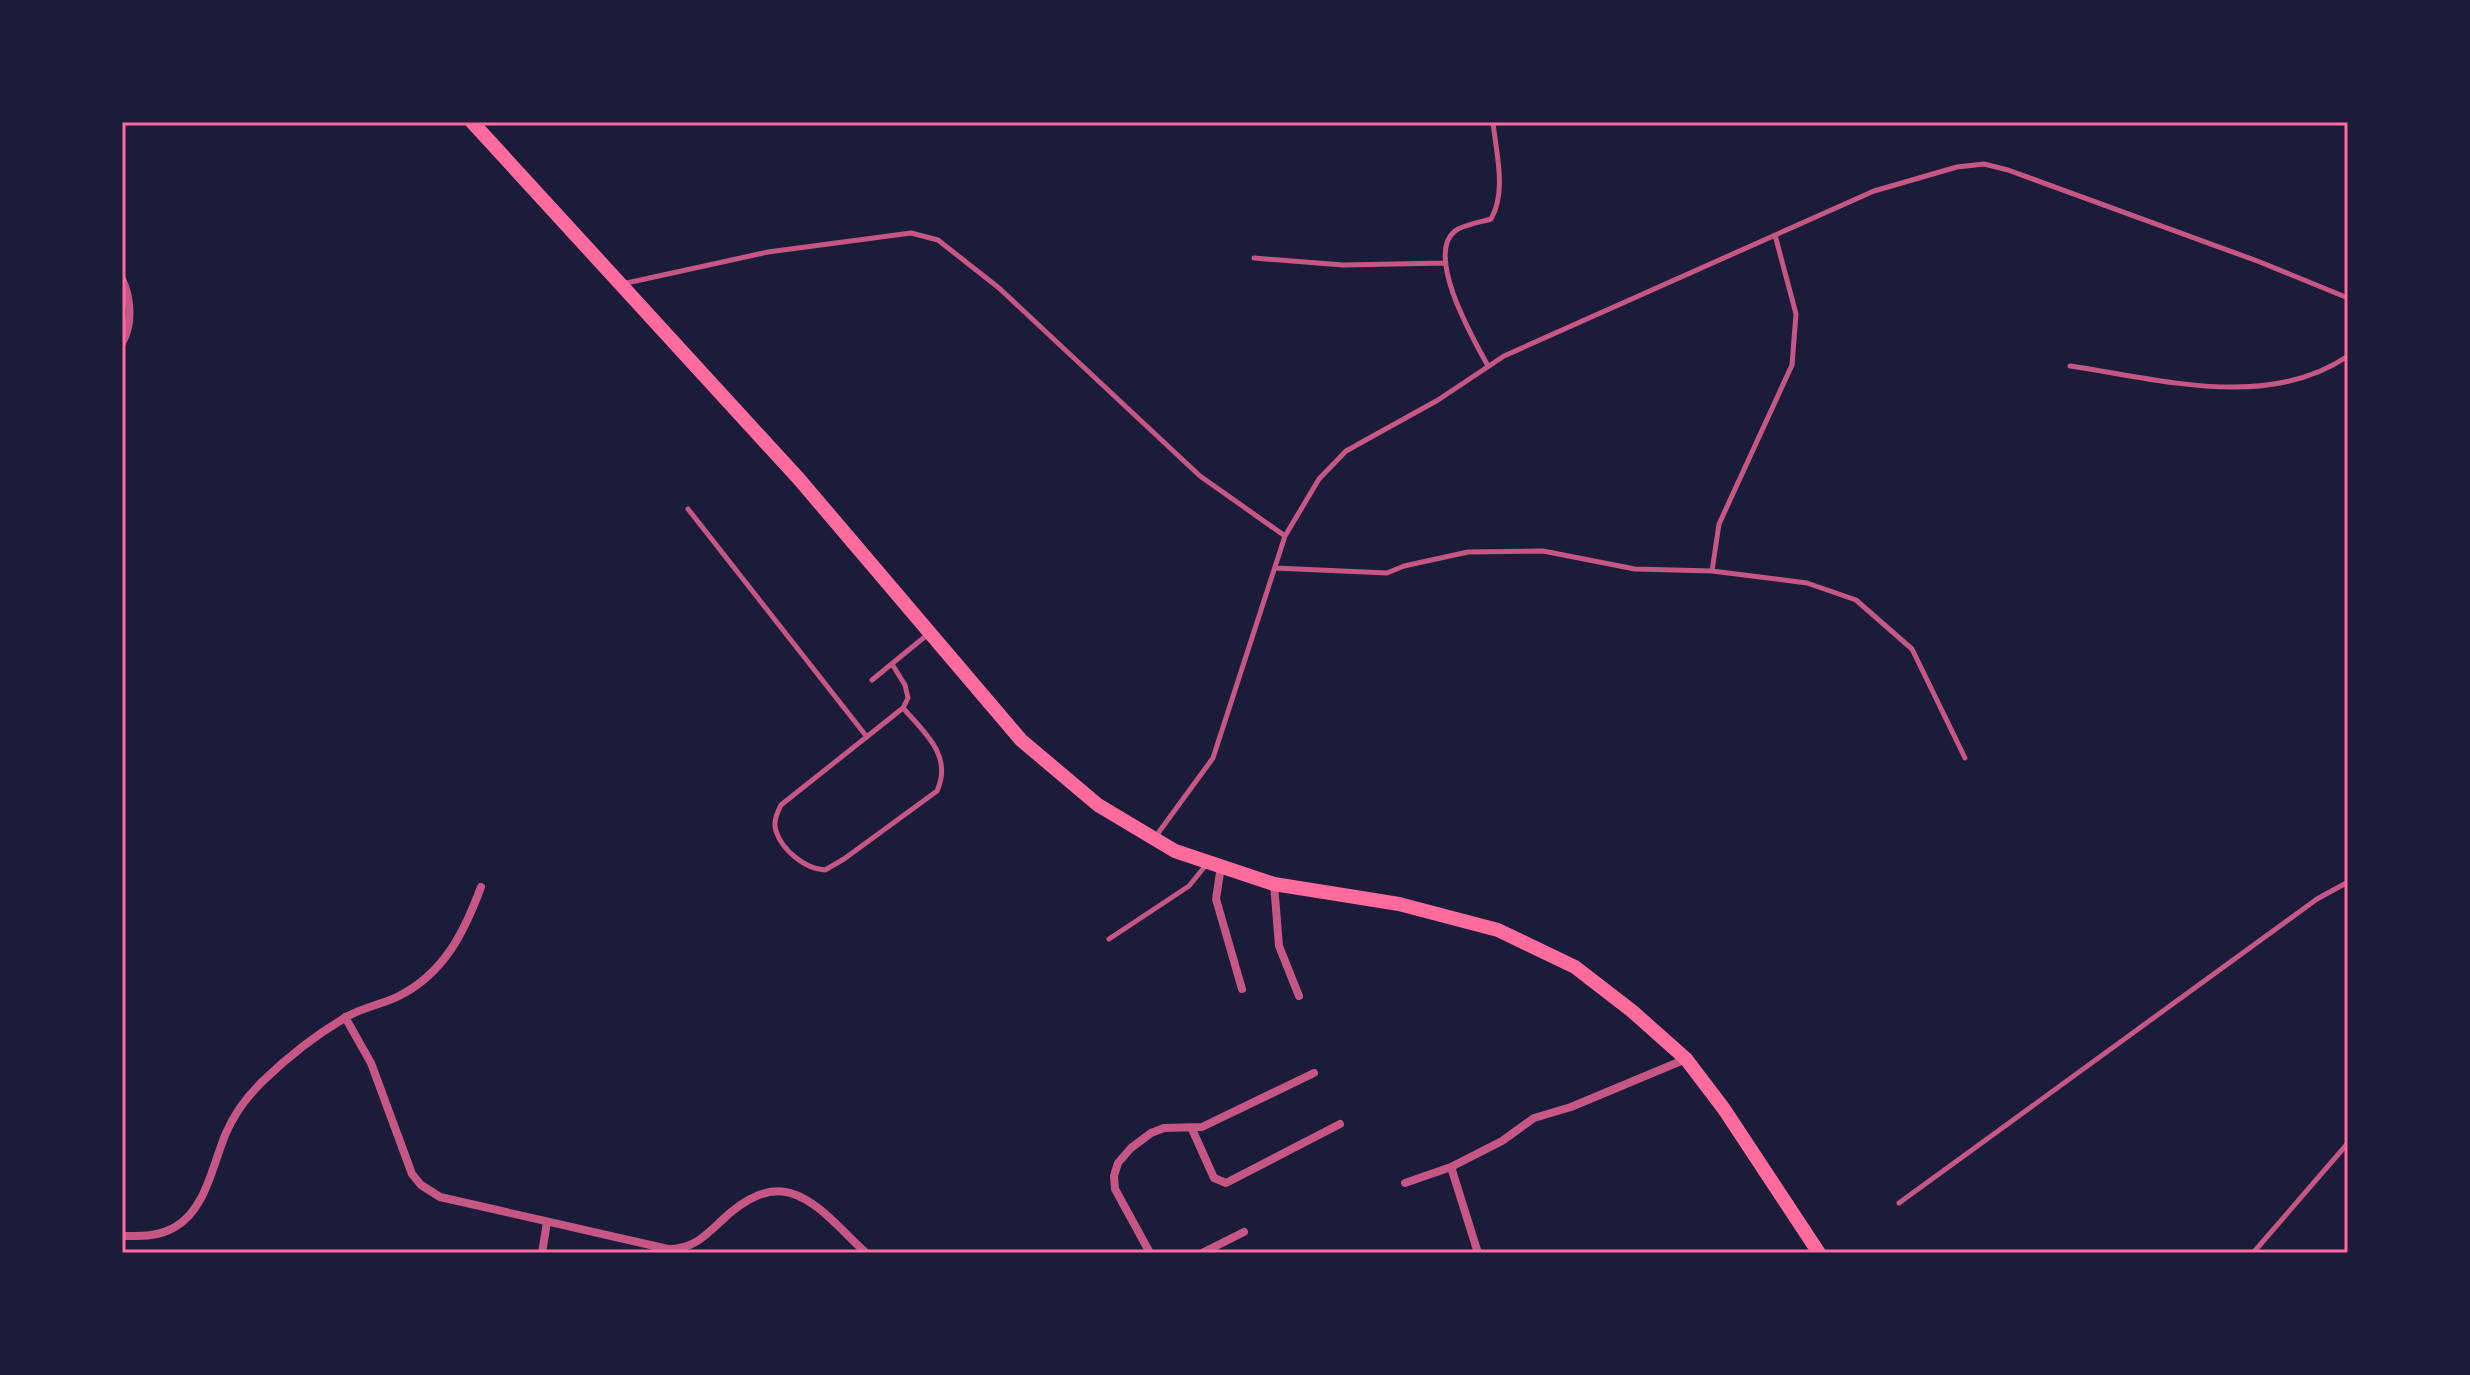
<svg xmlns="http://www.w3.org/2000/svg" width="2470" height="1375" font-family="'Noto Sans',sans-serif">
<style>
.lines{fill:none;stroke-linecap:round;stroke-linejoin:round}
.service{stroke:#c65784;stroke-width:5}
.minor{stroke:#c65784;stroke-width:8}
.secondary{stroke:#ff6b9d;stroke-width:14}
.neatline{fill:none;stroke:#ff6b9d;stroke-width:3}
</style>
<rect width="100%" height="100%" fill="#1b1b3a"/>
<g class="lines">
<path class="service" d="M1254 258 1343 265 1446 263
M622 284 768 252 911 233 938 240 999 288 1200 476 1285 536
M1488 366C1475 342 1424 255 1455 231 1463 225 1481 222 1491 219 1507 191 1496 153 1493 122
M2070 366C2159 379 2267 411 2348 356
M688 509 867 737
M1275 568 1387 573 1404 566 1468 552 1543 551 1635 569 1712 571 1807 583 1856 600 1912 649 1965 758
M1712 571 1719 524 1792 365 1796 314 1775 235
M892 664 905 685 908 698 903 708 781 805C777 813 773 822 776 831 782 850 805 869 825 870L844 859 937 791C953 756 925 733 903 708
M872 680 927 635
M1156 836 1213 758 1285 536 1319 479 1346 451 1438 400 1504 356 1874 191 1957 167 1984 164 2008 170 2260 262 2348 298
M1109 939 1189 886 1206 865
M1899 1203 2317 899 2348 882
M2253 1253 2348 1143"/>
<path class="minor" d="M122 279C131 298 133 324 122 343
M1221 866 1216 899 1242 989
M1274 884 1279 946 1299 996
M345 1017 371 1063 412 1174 421 1185 440 1197 668 1249C692 1249 703 1238 720 1222 786 1159 815 1205 866 1253
M1192 1129 1214 1178 1226 1183 1340 1124
M1451 1167 1478 1253
M1405 1183 1451 1167 1502 1141 1534 1118 1571 1107 1686 1059
M122 1236C141 1236 158 1237 175 1227 206 1210 213 1163 226 1133 235 1112 249 1094 265 1079 288 1057 316 1035 343 1019 359 1008 381 1005 399 996 444 973 464 933 481 887
M542 1253 547 1222
M1150 1253 1115 1189 1114 1176 1118 1163 1131 1148 1151 1133 1164 1128 1202 1127 1314 1073
M1202 1253 1244 1232"/>
<path class="secondary" d="M472 122 799 479 1021 740 1098 805 1175 851 1274 884 1399 904 1498 930 1575 967 1632 1011 1686 1059 1724 1109 1819 1253"/>
</g>
<rect width="2470" height="1375" fill="none" stroke="#1b1b3a" stroke-width="248"/>
<rect x="124" y="124" width="2222" height="1127" class="neatline"/>
</svg>
